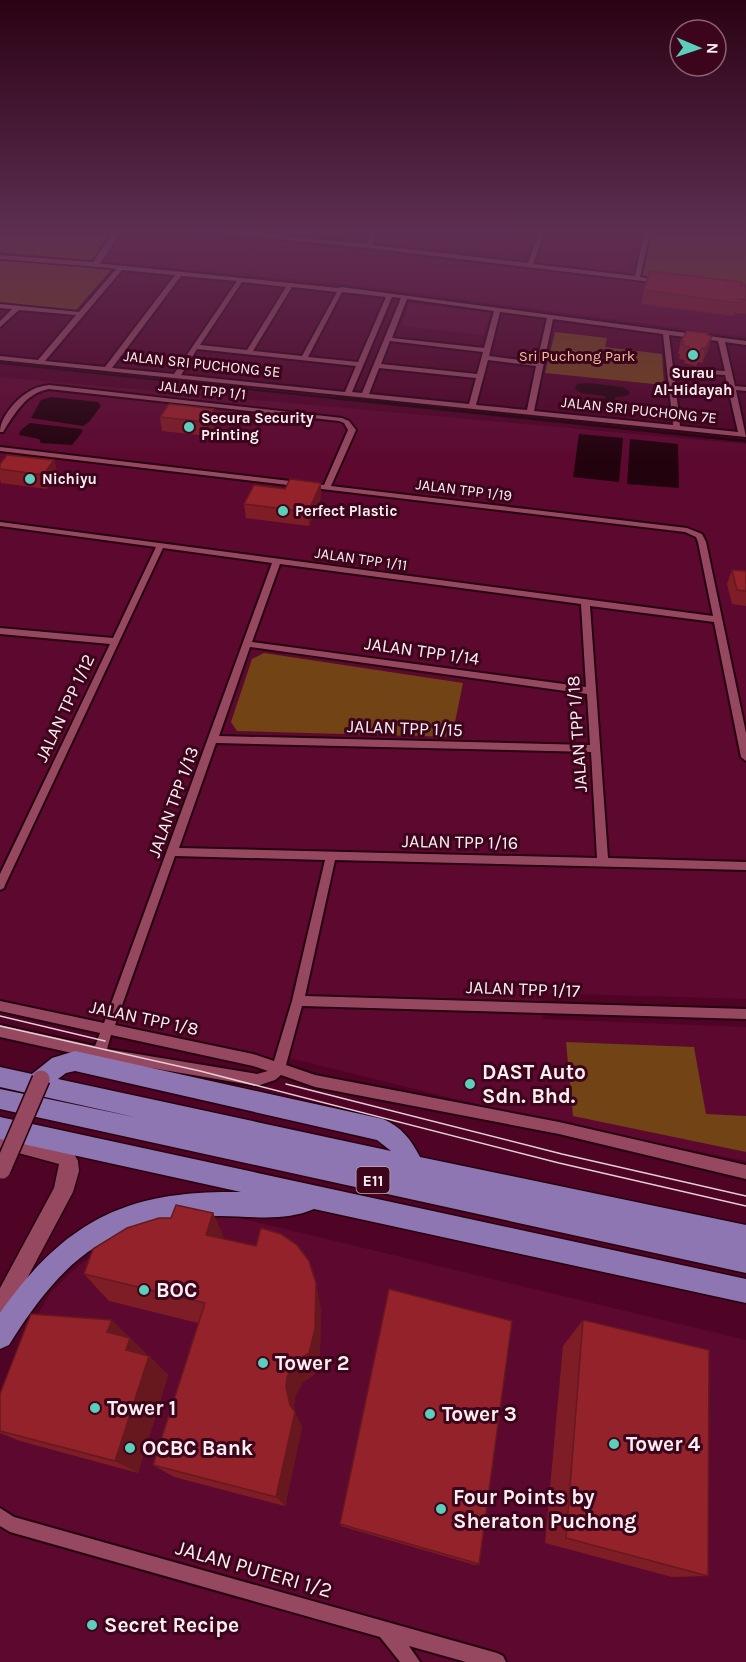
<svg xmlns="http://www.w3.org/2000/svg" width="746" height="1662" font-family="Karla,sans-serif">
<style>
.built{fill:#5d092f}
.green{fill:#714315}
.forest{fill:#764717}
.water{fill:#22020d}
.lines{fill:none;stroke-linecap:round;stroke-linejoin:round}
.stream-far1{stroke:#22020d;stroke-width:2}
.stream{stroke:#22020d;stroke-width:3}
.street-casing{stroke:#26020f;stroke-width:4}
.secondary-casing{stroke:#26020f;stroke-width:3}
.highway-casing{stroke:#26020f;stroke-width:3}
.street{fill:#974861;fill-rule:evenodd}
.secondary{fill:#974861;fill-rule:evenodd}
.highway{fill:#8d76b2;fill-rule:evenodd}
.tram{stroke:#e2cfd6;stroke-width:1.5}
.secondary-bridge-casing{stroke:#26020f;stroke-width:20;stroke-linecap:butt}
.secondary-bridge{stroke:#974861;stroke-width:17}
.wall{fill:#7e1d25}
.shaded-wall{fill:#67181e}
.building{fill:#93222b;stroke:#67181e;stroke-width:1.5}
.poi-dot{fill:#5bcebc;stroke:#3d051c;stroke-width:2}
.labels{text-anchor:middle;stroke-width:6;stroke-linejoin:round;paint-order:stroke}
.far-park-label{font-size:15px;fill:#f0c39e;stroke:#3d051c}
.far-street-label{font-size:15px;fill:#f9eff1;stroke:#3d051c}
.far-poi-label{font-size:15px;font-weight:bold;fill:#f9eff1;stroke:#3d051c;text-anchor:start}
.shield{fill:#3d051c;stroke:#c1a9b1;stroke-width:1.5}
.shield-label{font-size:16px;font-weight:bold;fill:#f9eff1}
.street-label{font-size:18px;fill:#f9eff1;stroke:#3d051c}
.near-poi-label{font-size:21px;font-weight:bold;fill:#f9eff1;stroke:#3d051c;text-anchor:start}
.near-street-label{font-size:21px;fill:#f9eff1;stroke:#3d051c}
</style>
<rect width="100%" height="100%" fill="#4f0325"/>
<path class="built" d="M111 229H746V337L364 286 87 260 95 256Z
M410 303 490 313 483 335 401 326Z
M0 377 746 444V999L540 993 543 1019 746 1027V1161L552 1123 289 1058 263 1067 0 1010Z
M227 1215 746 1340V1662H0V1392L28 1331 51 1292 78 1266 108 1245 168 1220Z"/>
<path class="green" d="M652 229H746V289L642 276Z
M0 260 103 269 111 270 76 310 0 303Z
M555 332 607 338 605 347 662 354 664 385 545 373Z
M264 653 463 683 452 737 237 731 231 722 252 659Z
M566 1042 694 1047 706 1114 746 1116V1152L573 1116Z"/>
<path class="forest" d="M0 229H111L95 256 87 260 0 252Z"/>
<path class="water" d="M588 383 623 387 630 392 627 396 615 397V401L623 402 622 407 597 404 599 398 605 399V396L581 393 575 389 577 384Z
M51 397 98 402 101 406 89 422 83 426 31 418 41 400Z
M30 423 81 429 83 431 72 445 41 443 39 439 19 435 21 430Z
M579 434 623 438 619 482 573 477Z
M630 439 678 444 679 488 627 484Z"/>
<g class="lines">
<path class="stream-far1" d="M0 363 351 400"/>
<path class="stream" d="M336 398 746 441"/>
<g class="street-casing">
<path id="street" d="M181 229H205L366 244 375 229H380L372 245 528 263 540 229H546L533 264 635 276 645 229H651L640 277 663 281 660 283 368 248Z
M95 263 338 288 341 287 746 341V345L725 342 735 386 746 387V391L736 390 746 437 0 360V356L38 360 76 315 19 310 0 327V321L12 309 0 308V304L79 312 116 269 93 266 92 265ZM122 270 175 275 105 367 45 361ZM181 276 237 281 174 374 112 368ZM242 282 286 287 247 350 200 345ZM292 287 337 292 302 356 253 351ZM342 292 386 297 358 362 308 357ZM392 297 401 298 362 393 352 392ZM407 299 494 311 484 348 392 338ZM500 312 547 318 537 362 489 356ZM553 319 663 334 673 425 534 411ZM669 335 718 341 725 371 673 368ZM390 341 483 352 477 374 381 364ZM197 349 356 366 345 392 181 375ZM488 360 536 366 527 410 476 405ZM379 368 476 378 469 404 369 394ZM674 372 725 375 738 432 680 426Z
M49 385 342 418 349 421 356 430 331 486 687 528 702 534 706 542 746 733V761L741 757 714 622 590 606 608 858 746 862V870L335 860 305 996 746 1009V1019L302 1006 286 1065 315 1075 559 1122 746 1165V1179L559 1134 315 1087 281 1075 275 1080 257 1086 99 1059 0 1037V1025L95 1046 100 1033 0 1011V1001L104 1023 272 563 163 548 5 885 4 888 0 890V874L110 644 0 634V628L113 638 156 547 0 526V522L713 616 698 542 696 537 685 532 0 451V447L324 485 348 430 344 423 339 421 49 389C26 393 15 413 3 432H0C0 417 17 398 30 391 36 387 43 386 49 385ZM280 564 581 604 586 687 252 642ZM250 647 587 694 590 745 219 736ZM216 743 591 752 597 858 179 848ZM175 856 325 860 292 1001 274 1061 253 1054 115 1025ZM111 1035 253 1066 268 1071 257 1074 107 1049Z
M0 1508 14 1517 497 1653 503 1656 506 1662H466L409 1646 420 1662H400L380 1637 10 1532 0 1526Z"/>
</g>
<g class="secondary-casing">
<path id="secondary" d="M115 229H123L98 267 0 259V255L93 262Z
M0 1130 70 1147 78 1161 79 1171 73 1192 7 1316 0 1319V1288L54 1188 59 1164 0 1148Z"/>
</g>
<g class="highway-casing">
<path id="highway" d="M75 1051 383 1119C402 1127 411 1140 420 1157L746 1225V1273L0 1109V1089L139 1118 0 1087V1067L32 1074 52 1058ZM75 1071 377 1140 391 1151 58 1079 66 1073Z
M0 1117 746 1279V1303L314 1209C284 1222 252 1216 219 1216 112 1216 64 1257 9 1345L0 1349V1313L4 1307C70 1217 131 1190 241 1192L0 1139Z"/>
</g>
<use href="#street" class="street"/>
<use href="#secondary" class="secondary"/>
<use href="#highway" class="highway"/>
<path class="tram" d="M0 1016 105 1041
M0 1026 200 1071 559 1163 746 1206
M286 1084 562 1154 746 1196"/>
<g class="secondary-bridge-casing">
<path id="secondary-bridge" d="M2 1170 41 1079"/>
</g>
<use href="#secondary-bridge" class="secondary-bridge"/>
</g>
<path class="wall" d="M328 229H358L354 236 328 234Z
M741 285H746V314L735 313 734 316 641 304 644 290Z
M707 335 712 336 708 350 702 363 698 362 696 366 684 363 685 360 679 359 680 354H678L681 341Z
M160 417 216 423 208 436 162 431Z
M54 460 58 475 47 489 1 483 0 479V464Z
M321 498 309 526 246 518 244 504Z
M732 570 746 571V606L732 604 727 584Z
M213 1213 224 1239 321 1309 320 1352 315 1374 302 1383 295 1397 294 1405 295 1412 302 1428 285 1506 174 1477 153 1465 198 1323 109 1301 84 1274 171 1218Z
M583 1320 708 1576 672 1577 545 1543 563 1346Z
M129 1337 147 1355 149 1356 168 1375 138 1473 20 1441 0 1433V1394Z
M340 1524 479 1564 475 1565 341 1526Z"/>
<path class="shaded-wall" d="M354 229H358L354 236Z
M712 336 708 350 702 363 705 349Z
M214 409 216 423 208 436 206 422Z
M54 460 58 475 47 489 43 475Z
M321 483V498L309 526 308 512Z
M213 1213 227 1244 206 1235Z
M316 1283 321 1309 320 1352 315 1374 302 1383 295 1397 294 1405 295 1412 302 1428 285 1506 276 1497 290 1405 286 1387 287 1377Z
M112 1320 168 1375 138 1473 115 1461 107 1332Z"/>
<path class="building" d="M650 271 741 282V285H746V300L738 299V303L644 290Z
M687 331 708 333 707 335 712 336 705 349 702 348 700 352 688 350 689 347 682 345 684 341H681Z
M169 404 214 409 206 422 160 417Z
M7 455 54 460 43 475 0 469V464Z
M290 479 321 483 308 512 244 504 254 485 285 489Z
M732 570 746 571V591L737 590Z
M176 1205 213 1213 206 1235 256 1246 261 1228 281 1234 297 1245 309 1261 316 1283 315 1329 309 1353 295 1362 287 1377 286 1387 290 1405 295 1412 276 1497 153 1465 205 1303 84 1274 93 1249 127 1228 159 1218H171Z
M389 1289 512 1321 479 1564 340 1524Z
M31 1314 112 1320 107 1332 130 1338 126 1350 149 1356 115 1461 0 1431V1394Z
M583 1320 709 1350 708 1576 566 1538Z"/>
<linearGradient id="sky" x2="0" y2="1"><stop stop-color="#2b0214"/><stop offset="0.5" stop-color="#5d2e51"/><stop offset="1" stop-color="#5d2e51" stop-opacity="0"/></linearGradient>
<rect width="746" height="462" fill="url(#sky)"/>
<g class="poi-dot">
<circle cx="693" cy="355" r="6"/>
<circle cx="189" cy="427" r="6"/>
<circle cx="30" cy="479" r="6"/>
<circle cx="283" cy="511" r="6"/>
<circle cx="470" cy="1084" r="6"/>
<circle cx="144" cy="1290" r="6"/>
<circle cx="263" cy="1363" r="6"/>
<circle cx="95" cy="1408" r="6"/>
<circle cx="430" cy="1414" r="6"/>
<circle cx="614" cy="1444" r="6"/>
<circle cx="130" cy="1448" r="6"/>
<circle cx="441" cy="1509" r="6"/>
<circle cx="92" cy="1625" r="6"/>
</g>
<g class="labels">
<g class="far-park-label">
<text x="577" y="361">Sri Puchong Park</text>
</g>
<g class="far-street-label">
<text transform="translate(202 364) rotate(6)" y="5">JALAN SRI PUCHONG 5E</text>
<text transform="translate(202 390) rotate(6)" y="5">JALAN TPP 1/1</text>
<text transform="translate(639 410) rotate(6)" y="5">JALAN SRI PUCHONG 7E</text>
<text transform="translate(464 490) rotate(7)" y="5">JALAN TPP 1/19</text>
<text transform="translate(361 559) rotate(8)" y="5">JALAN TPP 1/11</text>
</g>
<g class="far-poi-label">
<text x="693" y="378" text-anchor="middle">Surau<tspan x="693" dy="17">Al-Hidayah</tspan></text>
<text x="201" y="423">Secura Security<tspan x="201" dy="17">Printing</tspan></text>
<text x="42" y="484">Nichiyu</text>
<text x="295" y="516">Perfect Plastic</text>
</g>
<rect class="shield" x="356.5" y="1167" width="33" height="26" rx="4.5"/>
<g class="shield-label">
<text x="373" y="1186">E11</text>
</g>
<g class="street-label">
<text transform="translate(422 651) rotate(8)" y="6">JALAN TPP 1/14</text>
<text transform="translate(65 708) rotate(-65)" y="6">JALAN TPP 1/12</text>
<text transform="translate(405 728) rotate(2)" y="6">JALAN TPP 1/15</text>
<text transform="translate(577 734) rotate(-94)" y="6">JALAN TPP 1/18</text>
<text transform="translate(173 802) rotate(-70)" y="6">JALAN TPP 1/13</text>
<text transform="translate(460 842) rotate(1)" y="6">JALAN TPP 1/16</text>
<text transform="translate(523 989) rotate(2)" y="6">JALAN TPP 1/17</text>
<text transform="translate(144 1018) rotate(12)" y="6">JALAN TPP 1/8</text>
</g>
<g class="near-poi-label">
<text x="482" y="1079">DAST Auto<tspan x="482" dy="24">Sdn. Bhd.</tspan></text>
<text x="156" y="1297">BOC</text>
<text x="275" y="1370">Tower 2</text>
<text x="107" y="1415">Tower 1</text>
<text x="442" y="1421">Tower 3</text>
<text x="626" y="1451">Tower 4</text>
<text x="142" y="1455">OCBC Bank</text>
<text x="453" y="1504">Four Points by<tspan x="453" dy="24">Sheraton Puchong</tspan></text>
<text x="104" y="1632">Secret Recipe</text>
</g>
<g class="near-street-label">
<text transform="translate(254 1569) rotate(16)" y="7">JALAN PUTERI 1/2</text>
</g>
</g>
<g transform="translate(698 48) rotate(92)"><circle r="28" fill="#3d051c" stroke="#886371" stroke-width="1.5"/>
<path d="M0-4.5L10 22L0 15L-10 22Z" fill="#5bcebc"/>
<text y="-9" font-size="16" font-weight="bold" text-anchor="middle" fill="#f9eff1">N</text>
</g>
</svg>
